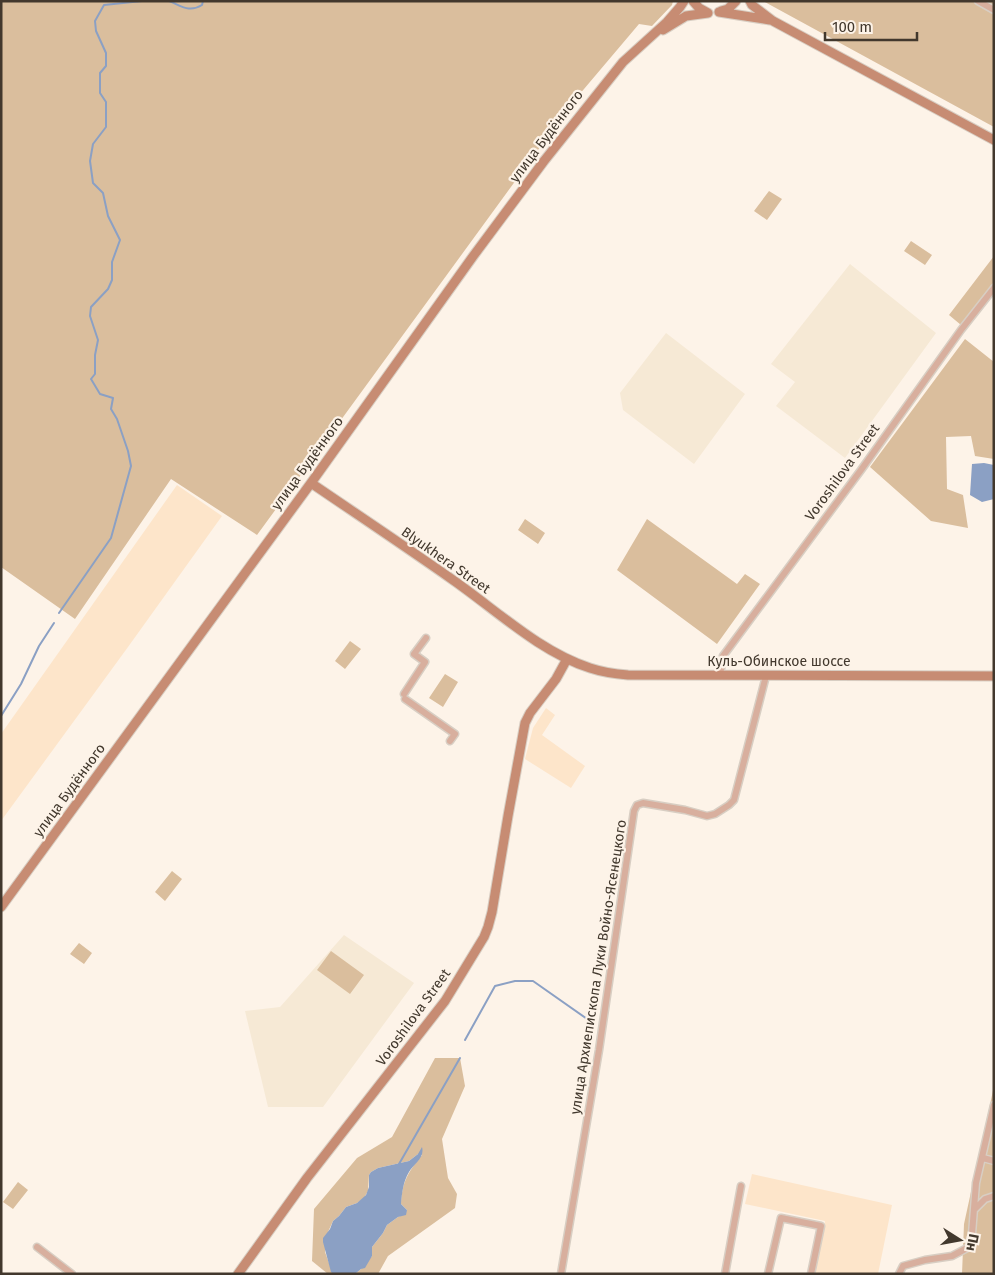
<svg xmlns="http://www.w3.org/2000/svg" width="995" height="1275" font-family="'Fira Sans',sans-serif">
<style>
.built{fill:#fde5ca}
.education{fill:#f6e9d5}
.green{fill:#dabe9d}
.water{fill:#8ba0c4}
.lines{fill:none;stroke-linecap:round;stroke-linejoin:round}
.stream{stroke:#8ba0c4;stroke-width:2}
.street-casing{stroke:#d8cec3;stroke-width:9}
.secondary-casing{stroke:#d8cec3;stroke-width:11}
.street{stroke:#d8af9e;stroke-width:6}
.secondary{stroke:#c78c73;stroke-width:9}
.labels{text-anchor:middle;stroke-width:4.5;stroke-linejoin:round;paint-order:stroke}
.street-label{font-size:14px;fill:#42382d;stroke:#fdf3e8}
</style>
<rect width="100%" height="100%" fill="#fdf3e8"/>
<path class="built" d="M177 485 222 516 128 647 1 821V734Z
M546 708 555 715 542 735 585 766 571 788 525 759 533 728Z
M752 1174 892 1205 878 1274H814L825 1221 745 1204Z"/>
<path class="education" d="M850 264 936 333 845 458 776 406 795 382 771 364Z
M666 333 745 394 694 464 623 410 620 393Z
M344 935 414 983 323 1107H268L245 1011 280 1007Z"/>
<path class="green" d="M1 1H673L672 5 652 26 639 24 573 102 257 535 171 479 75 619 1 567Z
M763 1H991L994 3V127Z
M769 191 782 199 767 220 754 211Z
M911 241 932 255 925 265 904 251Z
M994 256V282L961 325 949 315Z
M965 339 994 362V459L975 456 971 436 946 437 947 489 963 495 968 528 931 521 870 467Z
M525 519 545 533 538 544 518 530Z
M647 519 737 584 745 574 760 584 717 644 617 570Z
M350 641 361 649 345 669 335 661Z
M445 674 458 682 443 707 429 698Z
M172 871 182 879 165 901 155 892Z
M79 943 92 953 84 964 70 954Z
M331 951 364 975 350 994 317 970Z
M435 1058H460L465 1086 442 1139 448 1178 457 1194 455 1208 388 1256 378 1274H355L361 1269 372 1256V1247L383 1233 387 1225 398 1217 402 1215 407 1210 401 1204C402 1182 408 1172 422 1155L418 1154 409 1161 378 1168 371 1172 369 1175 368 1191 364 1198 357 1203 346 1207 339 1216 333 1221 328 1232 325 1252 333 1274H328L312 1261 314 1209 357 1158 392 1137Z
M994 1086V1274H962L964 1224Z
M18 1182 28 1190 13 1209 3 1202Z"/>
<path class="water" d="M984 463 994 465V499L982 502 970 495 972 464Z
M422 1147C425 1158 414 1163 409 1172 403 1182 402 1193 401 1204L407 1210 406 1215 398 1217 387 1225 383 1233 372 1247V1256L365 1268 361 1269 355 1274H333L331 1272 323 1242V1238L330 1229 333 1221 339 1216 346 1207 357 1203 366 1195 369 1187V1175L371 1172 378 1168 409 1161 418 1154Z"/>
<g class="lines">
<path class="stream" d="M169 1C182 6 189 13 202 5L203 1
M59 613 111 538 131 466 128 451 117 419 111 409 113 398 100 394 91 379 95 374V355L98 340 90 316 91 307 108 289 112 280V262L120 240 108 216 103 193 93 183 90 161 93 144 106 127V102L100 93V73L106 66V53L96 31 95 21 104 5 142 1
M1 716 21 684 39 646 54 623
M465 1040 495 986 515 981H533L590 1021
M399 1164 460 1058"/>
<g class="street-casing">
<path id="street" d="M978 1 994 10
M720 675 723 656 861 470 961 330 994 288
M404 694 425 662 414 654 426 638
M405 699 455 734 450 741
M983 1158 994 1161
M974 1210 985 1199 994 1196
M37 1247 72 1274
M561 1274 599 1050 634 811 637 805 643 803 685 810 707 816 715 814 729 805 734 800 766 676
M725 1274 741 1186
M768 1274 781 1218 821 1226 811 1274
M899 1274 903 1266 925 1260 952 1256 969 1247 972 1234 976 1183 994 1105"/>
</g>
<g class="secondary-casing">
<path id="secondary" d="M693 1 699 8 708 13
M750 1 752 5 773 21 994 140
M721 11 728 9 736 1
M719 12 770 20
M663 30 686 16 708 13
M311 483C358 515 406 547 453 580 496 610 540 652 590 668 602 672 616 674 628 675L994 676
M1 907 311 483 474 255 544 161 623 62 667 22 680 7 684 1
M238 1274 307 1178 445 1001 484 937 488 927 492 912 508 816 525 723 530 713 556 679 567 659"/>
</g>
<use href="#street" class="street"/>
<use href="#secondary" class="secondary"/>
</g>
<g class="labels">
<g class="street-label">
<text transform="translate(546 136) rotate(-53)" y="5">улица Будённого</text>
<text transform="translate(307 463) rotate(-54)" y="5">улица Будённого</text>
<text transform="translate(842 472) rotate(-54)" y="5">Voroshilova Street</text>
<text transform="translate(446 560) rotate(35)" y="5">Blyukhera Street</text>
<text x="779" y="666">Куль-Обинское шоссе</text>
<text transform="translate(69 790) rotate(-54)" y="5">улица Будённого</text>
<text transform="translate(598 967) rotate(-81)" y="5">улица Архиепископа Луки Войно-Ясенецкого</text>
<text transform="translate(413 1017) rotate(-54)" y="5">Voroshilova Street</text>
</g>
</g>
<rect width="995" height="1275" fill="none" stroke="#42382d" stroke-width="5"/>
<g transform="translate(960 1240) rotate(101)" stroke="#fdf3e8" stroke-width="4" paint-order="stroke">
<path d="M0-4L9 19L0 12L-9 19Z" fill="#42382d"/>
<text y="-8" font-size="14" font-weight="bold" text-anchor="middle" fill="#42382d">Пн</text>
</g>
<path d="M825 32v8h92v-8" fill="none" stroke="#42382d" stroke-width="2.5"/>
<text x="832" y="32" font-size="15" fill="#42382d" stroke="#fdf3e8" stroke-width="4" paint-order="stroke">100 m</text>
</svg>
